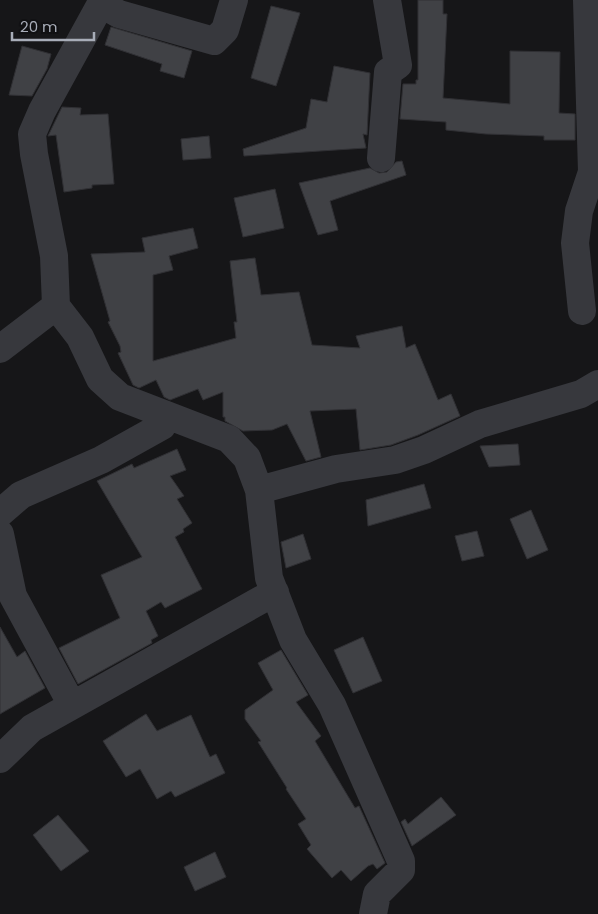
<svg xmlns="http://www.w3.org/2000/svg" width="598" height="914" font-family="Poppins,sans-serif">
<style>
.building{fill:#404145;stroke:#303034}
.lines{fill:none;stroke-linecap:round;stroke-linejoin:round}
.street{stroke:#37383d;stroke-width:28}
</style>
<rect width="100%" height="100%" fill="#161618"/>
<path class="building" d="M418 0H443V14H447L443 98 510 104V51L560 52 559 113 575 114V140H544V136L486 134 446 130V122L400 119 403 84H416V80H418Z
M271 6 300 13 276 86 251 78Z
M111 27 192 51 184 78 160 71 162 64 105 45Z
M22 46 51 54 47 69 32 96 9 95Z
M334 66 370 73 367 135 363 134 366 148 244 156 243 149 306 128 311 99 327 102Z
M62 107 81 108 80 115 108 114 114 184 92 185V188L64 192 56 135 48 136Z
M209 136 211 158 183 160 181 139Z
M402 161 406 175 330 201 338 230 318 235 299 183 370 168 379 173 387 172 396 162Z
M275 189 284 228 243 237 234 198Z
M193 228 198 248 169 256 173 270 153 275V361L236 338 234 322H237L230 261 255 258 261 295 299 292 312 345 360 348 356 336 402 326 406 348 415 344 438 400 451 394 460 416 418 435 391 445 360 450 356 409 310 411 321 457 306 461 287 424 272 430 243 431 225 421V417H223V392L203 400 198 389 170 400 164 397 156 380 139 388 133 385 118 353 121 352 120 346 108 322 110 321 91 254 145 252 142 238Z
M518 444 520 465 489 467 480 446Z
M177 449 186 470 170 476 184 496 177 499 192 523 183 529 184 532 175 537 202 589 165 608 161 602 146 611 158 636 151 640 152 643 78 684 59 648 120 618 101 575 142 557 97 481 132 464 134 468Z
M424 484 431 508 368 526 366 500Z
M531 510 548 550 527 559 510 519Z
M477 531 484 556 462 561 455 536Z
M303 534 311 559 286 568 281 542Z
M0 627 17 657 25 651 45 688 0 714Z
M363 637 382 681 353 693 334 650Z
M281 650 308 695 296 702 321 736 315 741 355 808 359 806 385 863 377 869 373 864 368 866 351 881 341 870 332 878 307 849 311 845 298 824 306 819 286 789 287 788 258 742 261 741 245 719V710L273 690 258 663Z
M146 714 157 731 191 715 210 757 216 754 225 773 175 797 171 791 157 799 140 769 126 777 103 741Z
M441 797 456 815 412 846 401 822 405 819 408 824Z
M58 815 89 851 61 871 33 835Z
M215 852 226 877 195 891 184 867Z"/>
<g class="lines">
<path class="street" d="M103 0 42 111 32 134 34 154 54 256 56 306 80 337 100 379 120 397 229 439 247 458 259 490 269 578 293 640 332 705 401 861V870L377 894 373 914
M101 4 119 14 214 41 225 30 234 0
M381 158 388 72 398 65 387 0
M582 311 575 243 579 211 592 172 587 0
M0 349 56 306
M259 490 336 469 395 460 424 450 480 424 581 394 598 384
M0 513 21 495 101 460 162 426 165 415
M0 534 13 596 72 705
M0 759 32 728 275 592"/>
</g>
<path d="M12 32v8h82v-8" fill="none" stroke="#a8adb8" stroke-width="2.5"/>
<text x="20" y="32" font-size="15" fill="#a8adb8" stroke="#111113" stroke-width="4" paint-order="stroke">20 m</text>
</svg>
